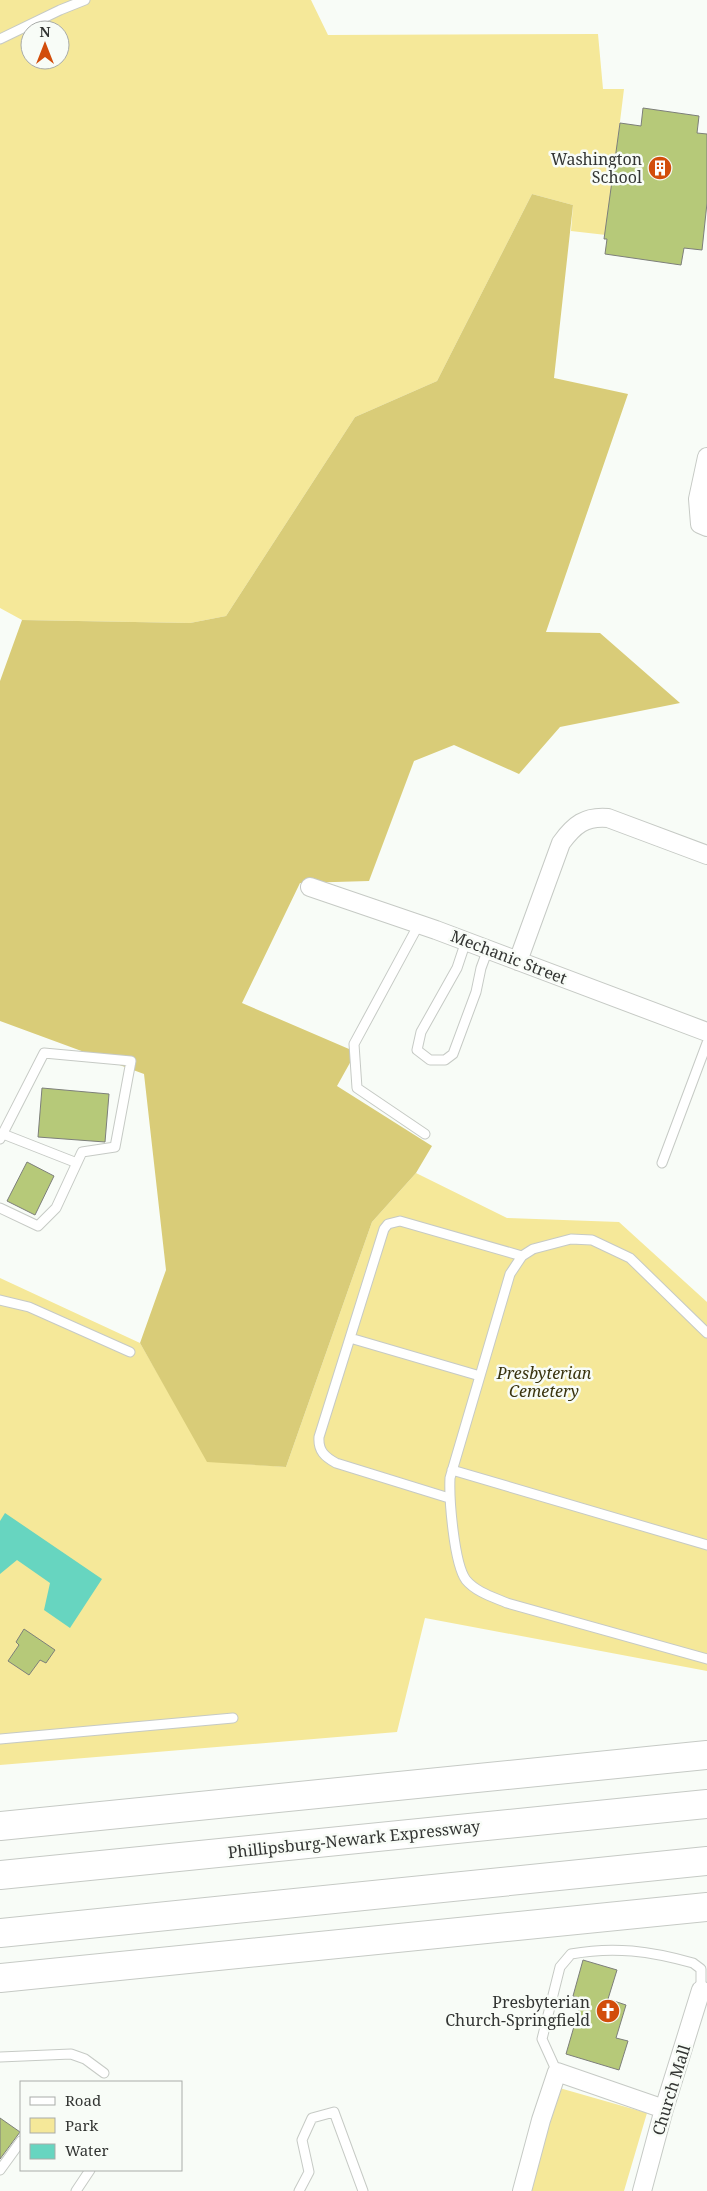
<svg xmlns="http://www.w3.org/2000/svg" width="707" height="2191" font-family="'Noto Serif',serif">
<style>
.green{fill:#f5e899;fill-rule:evenodd}
.forest{fill:#d9cc78}
.water{fill:#67d5c0}
.building{fill:#b6c979;stroke:#7d7f7a}
.lines{fill:none;stroke-linecap:round;stroke-linejoin:round}
.service-casing{stroke:#c6cac5;stroke-width:11}
.minor-casing{stroke:#c6cac5;stroke-width:20}
.motorway-casing{stroke:#c6cac5;stroke-width:30}
.service{stroke:#fff;stroke-width:9}
.minor{stroke:#fff;stroke-width:18}
.motorway{stroke:#fff;stroke-width:28}
.labels{text-anchor:middle;stroke-width:5;stroke-linejoin:round;paint-order:stroke}
.poi-label{font-size:16px;fill:#333533;stroke:#f8fcf7;text-anchor:end}
.street-label{font-size:16px;fill:#333533;stroke:#f8fcf7}
.park-label{font-size:16px;font-style:italic;fill:#3a340f;stroke:#f8fcf7}
</style>
<rect width="100%" height="100%" fill="#f8fcf7"/>
<path class="green" d="M0 0H311L328 35 598 34 603 89H624L606 235 571 231 573 205 532 194 437 381 355 417 226 616 190 623 22 620 0 608ZM30 30H60V60H30Z
M416 1173 507 1218 619 1222 707 1302V1671L425 1618 397 1732 0 1765V1278L140 1343 208 1461 286 1467 372 1222Z
M556 2087 647 2113 624 2191H526Z"/>
<path class="forest" d="M532 194 573 205 554 378 628 394 546 632 600 633 680 703 560 727 519 774 454 745 414 761 369 881 300 883 242 1003 356 1052 337 1086 432 1146 416 1173 372 1222 286 1467 207 1462 140 1343 166 1270 144 1074 0 1021V681L22 620 190 623 226 616 355 417 437 381Z"/>
<path class="water" d="M5 1513 102 1579 70 1628 44 1610 50 1583 17 1560 0 1574V1521Z"/>
<path class="building" d="M643 108 699 116 697 133 707 134V203L702 250 684 248 681 265 605 254 607 239H604L620 123 641 126Z
M42 1088 109 1094 105 1142 38 1137Z
M27 1162 54 1176 35 1215 7 1201Z
M24 1629 55 1650 46 1663 40 1660 29 1675 8 1661 19 1645 16 1642Z
M583 1960 617 1970 608 1999 626 2005 616 2038 628 2041 619 2070 566 2054 582 1999 573 1996Z
M0 2118 20 2132 0 2159Z"/>
<g class="lines">
<g class="service-casing">
<path id="service" d="M0 39 60 10 85 0
M419 924 354 1044 357 1088 425 1134
M466 941 457 968 421 1032 417 1050 430 1060H445L453 1054 476 992 481 968 488 949
M3 1134 77 1163
M0 1139 44 1053 131 1061 115 1147 82 1152 56 1208 38 1226 0 1208
M662 1163 707 1043
M0 1300 29 1307 130 1352
M707 1333 630 1258 592 1240 571 1239 533 1249 522 1256 510 1274 450 1478C449 1499 454 1564 466 1580 476 1592 493 1597 507 1603L707 1659
M350 1338 480 1376
M452 1470 707 1545
M449 1498 336 1463C325 1457 318 1451 319 1437L384 1229 388 1224 400 1221 522 1256
M0 1739 233 1718
M0 2057 71 2054 85 2059 104 2073
M557 2072 542 2039 560 1967 571 1954C614 1946 650 1951 693 1963L701 1969V1990
M0 2170 21 2141
M76 2191 90 2170
M299 2191 309 2172 302 2140 312 2118 334 2112 363 2191"/>
</g>
<g class="minor-casing">
<path id="minor" d="M707 457 698 499 700 524 707 527
M310 887 436 930 707 1032
M518 961 561 843C574 825 585 816 608 818L707 855
M522 2191 541 2120 557 2072 664 2109
M642 2191 664 2109 701 1990"/>
</g>
<g class="motorway-casing">
<path id="motorway" d="M0 1826 707 1755
M0 1875 707 1804
M0 1933 707 1861
M0 1978 707 1907"/>
</g>
<use href="#service" class="service"/>
<use href="#minor" class="minor"/>
<use href="#motorway" class="motorway"/>
</g>
<defs>
<g id="building-disc" transform="scale(1.25)"><circle r="9.5" fill="#d24d0b" stroke="#f8fcf7"/><path d="M-4-6H4V6H1V3H-1V6H-4ZM-2.5-4.3h1.7v1.8h-1.7ZM.8-4.3h1.7v1.8H.8ZM-2.5-1h1.7V.8h-1.7ZM.8-1h1.7V.8H.8Z" fill="#fff"/></g>
<g id="church-disc" transform="scale(1.25)"><circle r="9.5" fill="#d24d0b" stroke="#f8fcf7"/><path d="M-1.2-6h2.4v3.5h3.3v2.4h-3.3V6h-2.4V-.1h-3.3v-2.4h3.3Z" fill="#fff"/></g>
</defs>
<g fill-rule="evenodd">
<use href="#building-disc" x="660" y="168"/>
<use href="#church-disc" x="608" y="2011"/>
</g>
<g class="labels">
<g class="poi-label">
<text x="642" y="165">Washington<tspan x="642" dy="18">School</tspan></text>
<text x="590" y="2008">Presbyterian<tspan x="590" dy="18">Church-Springfield</tspan></text>
</g>
<g class="street-label">
<text transform="translate(509 957) rotate(21)" y="6">Mechanic Street</text>
<text transform="translate(354 1839) rotate(-6)" y="6">Phillipsburg-Newark Expressway</text>
<text transform="translate(671 2090) rotate(-73)" y="6">Church Mall</text>
</g>
<g class="park-label">
<text x="544" y="1379">Presbyterian<tspan x="544" dy="18">Cemetery</tspan></text>
</g>
</g>
<rect x="20" y="2081" width="162" height="90" fill="#f8fcf7" stroke="#a9aca9"/>
<rect x="30" y="2097" width="25" height="8" fill="#ffffff" stroke="#a9aca9"/>
<text x="65" y="2106" font-size="15" fill="#333533">Road</text>
<rect x="30" y="2118" width="25" height="15" fill="#f5e899" stroke="#a9aca9"/>
<text x="65" y="2131" font-size="15" fill="#333533">Park</text>
<rect x="30" y="2144" width="25" height="15" fill="#67d5c0" stroke="#a9aca9"/>
<text x="65" y="2156" font-size="15" fill="#333533">Water</text>
<g transform="translate(45 45)"><circle r="24" fill="#f8fcf7" stroke="#a9aca9"/>
<path d="M0-4L9 19L0 12L-9 19Z" fill="#d24d0b"/>
<text y="-8" font-size="14" font-weight="bold" text-anchor="middle" fill="#333533">N</text>
</g>
</svg>
